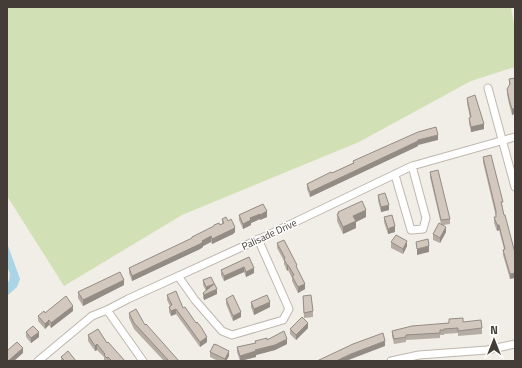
<svg xmlns="http://www.w3.org/2000/svg" width="522" height="368" font-family="'Titillium Web',sans-serif">
<style>
.green{fill:#d2e1b5}
.water{fill:#aad5e7}
.lines{fill:none;stroke-linecap:round;stroke-linejoin:round}
.minor-casing{stroke:#bfb7ae;stroke-width:9}
.minor{stroke:#fff;stroke-width:7}
.wall{fill:#b5aca3}
.shaded-wall{fill:#938c85}
.building{fill:#d2c8be;stroke:#938c85}
.labels{text-anchor:middle;stroke-width:3;stroke-linejoin:round;paint-order:stroke}
.street-label{font-size:10px;fill:#443d37;stroke:#fff}
</style>
<rect width="100%" height="100%" fill="#f1ede7"/>
<path class="green" d="M7 7H511L515 30V67L471 81 359 142 182 215 64 286 7 196Z"/>
<path class="water" d="M7 243 20 279 17 287 7 296V284L9 281 10 274 7 266Z"/>
<g class="lines">
<g class="minor-casing">
<path id="minor" d="M488 88 515 187
M395 175 411 230 423 229 426 218 412 166
M178 276 195 300 222 331 232 335 283 320 289 309 258 239
M107 310 143 361
M38 361 92 316 107 310 128 299 266 236 412 166 515 137
M391 361 419 355 487 350 515 344"/>
</g>
<use href="#minor" class="minor"/>
</g>
<path class="wall" d="M515 78V116L514 114 512 115 509 104 507 94V89L509 86V79Z
M467 98 484 129 471 132 469 123V118H470L467 103Z
M438 140 418 145V146L414 148 310 197 307 189V184L332 173 353 163V161Z
M483 157 503 207H502L515 253 510 279 503 255V250L504 249 499 230 497 231 494 223V217H496L483 162Z
M430 172 450 219V224L443 225 446 232 440 243 433 240V234L441 224 430 177Z
M378 195 389 210 381 212 378 200Z
M263 204 267 217 260 220V219L251 223V225L243 229 239 220V215Z
M338 212 366 217 356 222V228L343 234 337 221V214H338Z
M384 217 395 232 388 234 384 222Z
M222 219 235 232 233 234 212 244 211 242 203 246V247L200 249 132 281 129 273V268L192 239V237L214 227V225H220L222 224Z
M391 242 407 246 403 254 391 248Z
M277 243 297 268 305 289 298 293 292 281V278L288 270 287 271 284 264V261L277 248Z
M249 257 254 273 246 277 244 272 224 281 221 275V270Z
M203 280 217 294 204 300 203 298V293L206 291 203 285Z
M124 285 83 306 78 298V292Z
M167 295 183 308 207 342 200 347 176 314 171 316 169 312V307L170 306 167 300Z
M303 296 313 311V317L304 318Z
M226 299 241 317 233 321 226 304Z
M251 302 270 307 254 315 251 307Z
M73 311 51 328 49 325 45 329 38 321V316L45 313Z
M129 313 145 325 179 361H164L134 329 129 318Z
M449 319 463 322 482 328V334L458 336V333L444 334V335H440V338L406 340V342L394 344 392 336V331L449 323Z
M308 328 296 340 290 334V329Z
M26 332 39 337 31 343 26 337Z
M88 335 107 343 125 361H105L104 360V357L97 350 95 351 88 341Z
M267 340 287 344 275 350 256 355V357L240 361 237 352V347L255 343V341Z
M210 352 229 356 226 361H218L210 357Z
M61 357 76 361H61Z"/>
<path class="shaded-wall" d="M512 109H514V114L512 115Z
M484 124V129L471 132V127Z
M438 135V140L418 145V146L414 148 310 197V192L418 140Z
M389 205V210L381 212V207Z
M366 210V217L356 222V228L343 234V227L353 216Z
M267 211V217L260 220V215Z
M260 214V219L251 223V225L243 229V224L250 218Z
M497 225H499V230L497 231Z
M395 226V232L388 234V229Z
M235 227V232L233 234 212 244V239Z
M446 227V232L440 243V238Z
M211 236V242L203 246V247L200 249 132 281V276Z
M407 241V246L403 254V249Z
M429 246V252L417 255V249Z
M287 265H288V270L287 271Z
M244 267V272L224 281V276Z
M254 268V273L246 277V272Z
M515 273V278L510 279V274Z
M124 280V285L83 306V300Z
M214 284 206 292V287Z
M305 284V289L298 293V287Z
M217 289V294L204 300V295Z
M270 302V307L254 315V309Z
M73 306V311L51 328V323Z
M176 309V314L171 316V311Z
M241 312V317L233 321V316Z
M49 320V325L45 329V324Z
M308 323V328L296 340V335Z
M39 332V337L31 343V338Z
M207 337V342L200 347V342Z
M287 339V344L275 350 256 355V357L240 361V356Z
M385 341V346L346 361H336L351 354Z
M97 344V350L95 351V346Z
M23 348V353L14 361H8Z
M229 351V356L226 361H225V359Z"/>
<path class="building" d="M515 78V111L514 109H512L509 99 507 89 510 84 509 79Z
M475 95 484 124 471 127 469 118 471 117 467 98Z
M436 127 438 135 418 140V141L414 143 310 192 307 184 331 172 332 173 354 163 353 161 418 132Z
M491 155 503 202H501L504 215H505L515 253V273L510 274 503 250 505 249 499 225H497L494 217H496V211L483 157Z
M438 170 450 219 441 220 430 172Z
M385 193 389 205 381 207 378 195Z
M362 201 366 210 353 216 356 221 343 227 337 214 339 213 338 212Z
M263 204 267 211 260 215V214L250 218 251 220 243 224 239 215Z
M392 215 395 226 388 229 384 217Z
M226 217 228 221 231 219 235 227 233 229 212 239 211 236 202 241 203 242 200 244 132 276 129 268 192 238V237L214 226V225L219 223 220 225 224 223 222 219Z
M439 223 446 227 440 238 433 234Z
M396 235 407 241 403 249 391 242Z
M428 239 429 246 417 249 416 242Z
M284 240 297 265 296 266 305 284 298 287 292 276 294 275 288 265H287L284 259 285 258 277 243Z
M249 257 254 268 246 272 244 267 224 276 221 270Z
M120 272 124 280 83 300 78 292Z
M211 277 217 289 204 295 203 293 214 284 206 287 203 280Z
M176 291 183 308 185 307 196 323 197 322 201 327 207 337 200 342 176 309 171 311 169 307 172 305 167 295Z
M233 295 241 312 233 316 226 299Z
M267 295 270 302 254 309 251 302Z
M311 295 313 311 304 313 303 296Z
M66 296 73 306 51 323 49 320 45 324 38 316 44 311 45 313Z
M136 309 145 325 146 324 179 361H169L134 323 129 313Z
M302 317 308 323 296 335 290 329Z
M463 318V322L481 320 482 328 458 331V328L444 329V330H440V333L406 335V337L394 339 392 331 412 326 449 323V319Z
M33 326 39 332 31 338 26 332Z
M98 329 107 343 108 342 125 361H112L108 357 107 358 104 355 105 354 97 344 95 346 88 335Z
M284 331 287 339 275 345 255 350 256 351 240 356 237 347 256 343 255 341 267 338V340Z
M383 333 385 341 351 354 336 361H317L353 344Z
M17 342 23 348 8 361H7V351Z
M214 344 217 345 229 351 225 359 210 352Z
M68 351 76 361H65L61 357Z"/>
<g class="labels">
<g class="street-label">
<text transform="translate(269 234) rotate(-25)" y="4">Palisade Drive</text>
</g>
</g>
<rect width="522" height="368" fill="none" stroke="#443d37" stroke-width="16"/>
<g transform="translate(494 340)" stroke="#ffffff" stroke-width="3" paint-order="stroke">
<path d="M0-3L7 15L0 10L-7 15Z" fill="#443d37"/>
<text y="-6" font-size="11" font-weight="bold" text-anchor="middle" fill="#443d37">N</text>
</g>
</svg>
